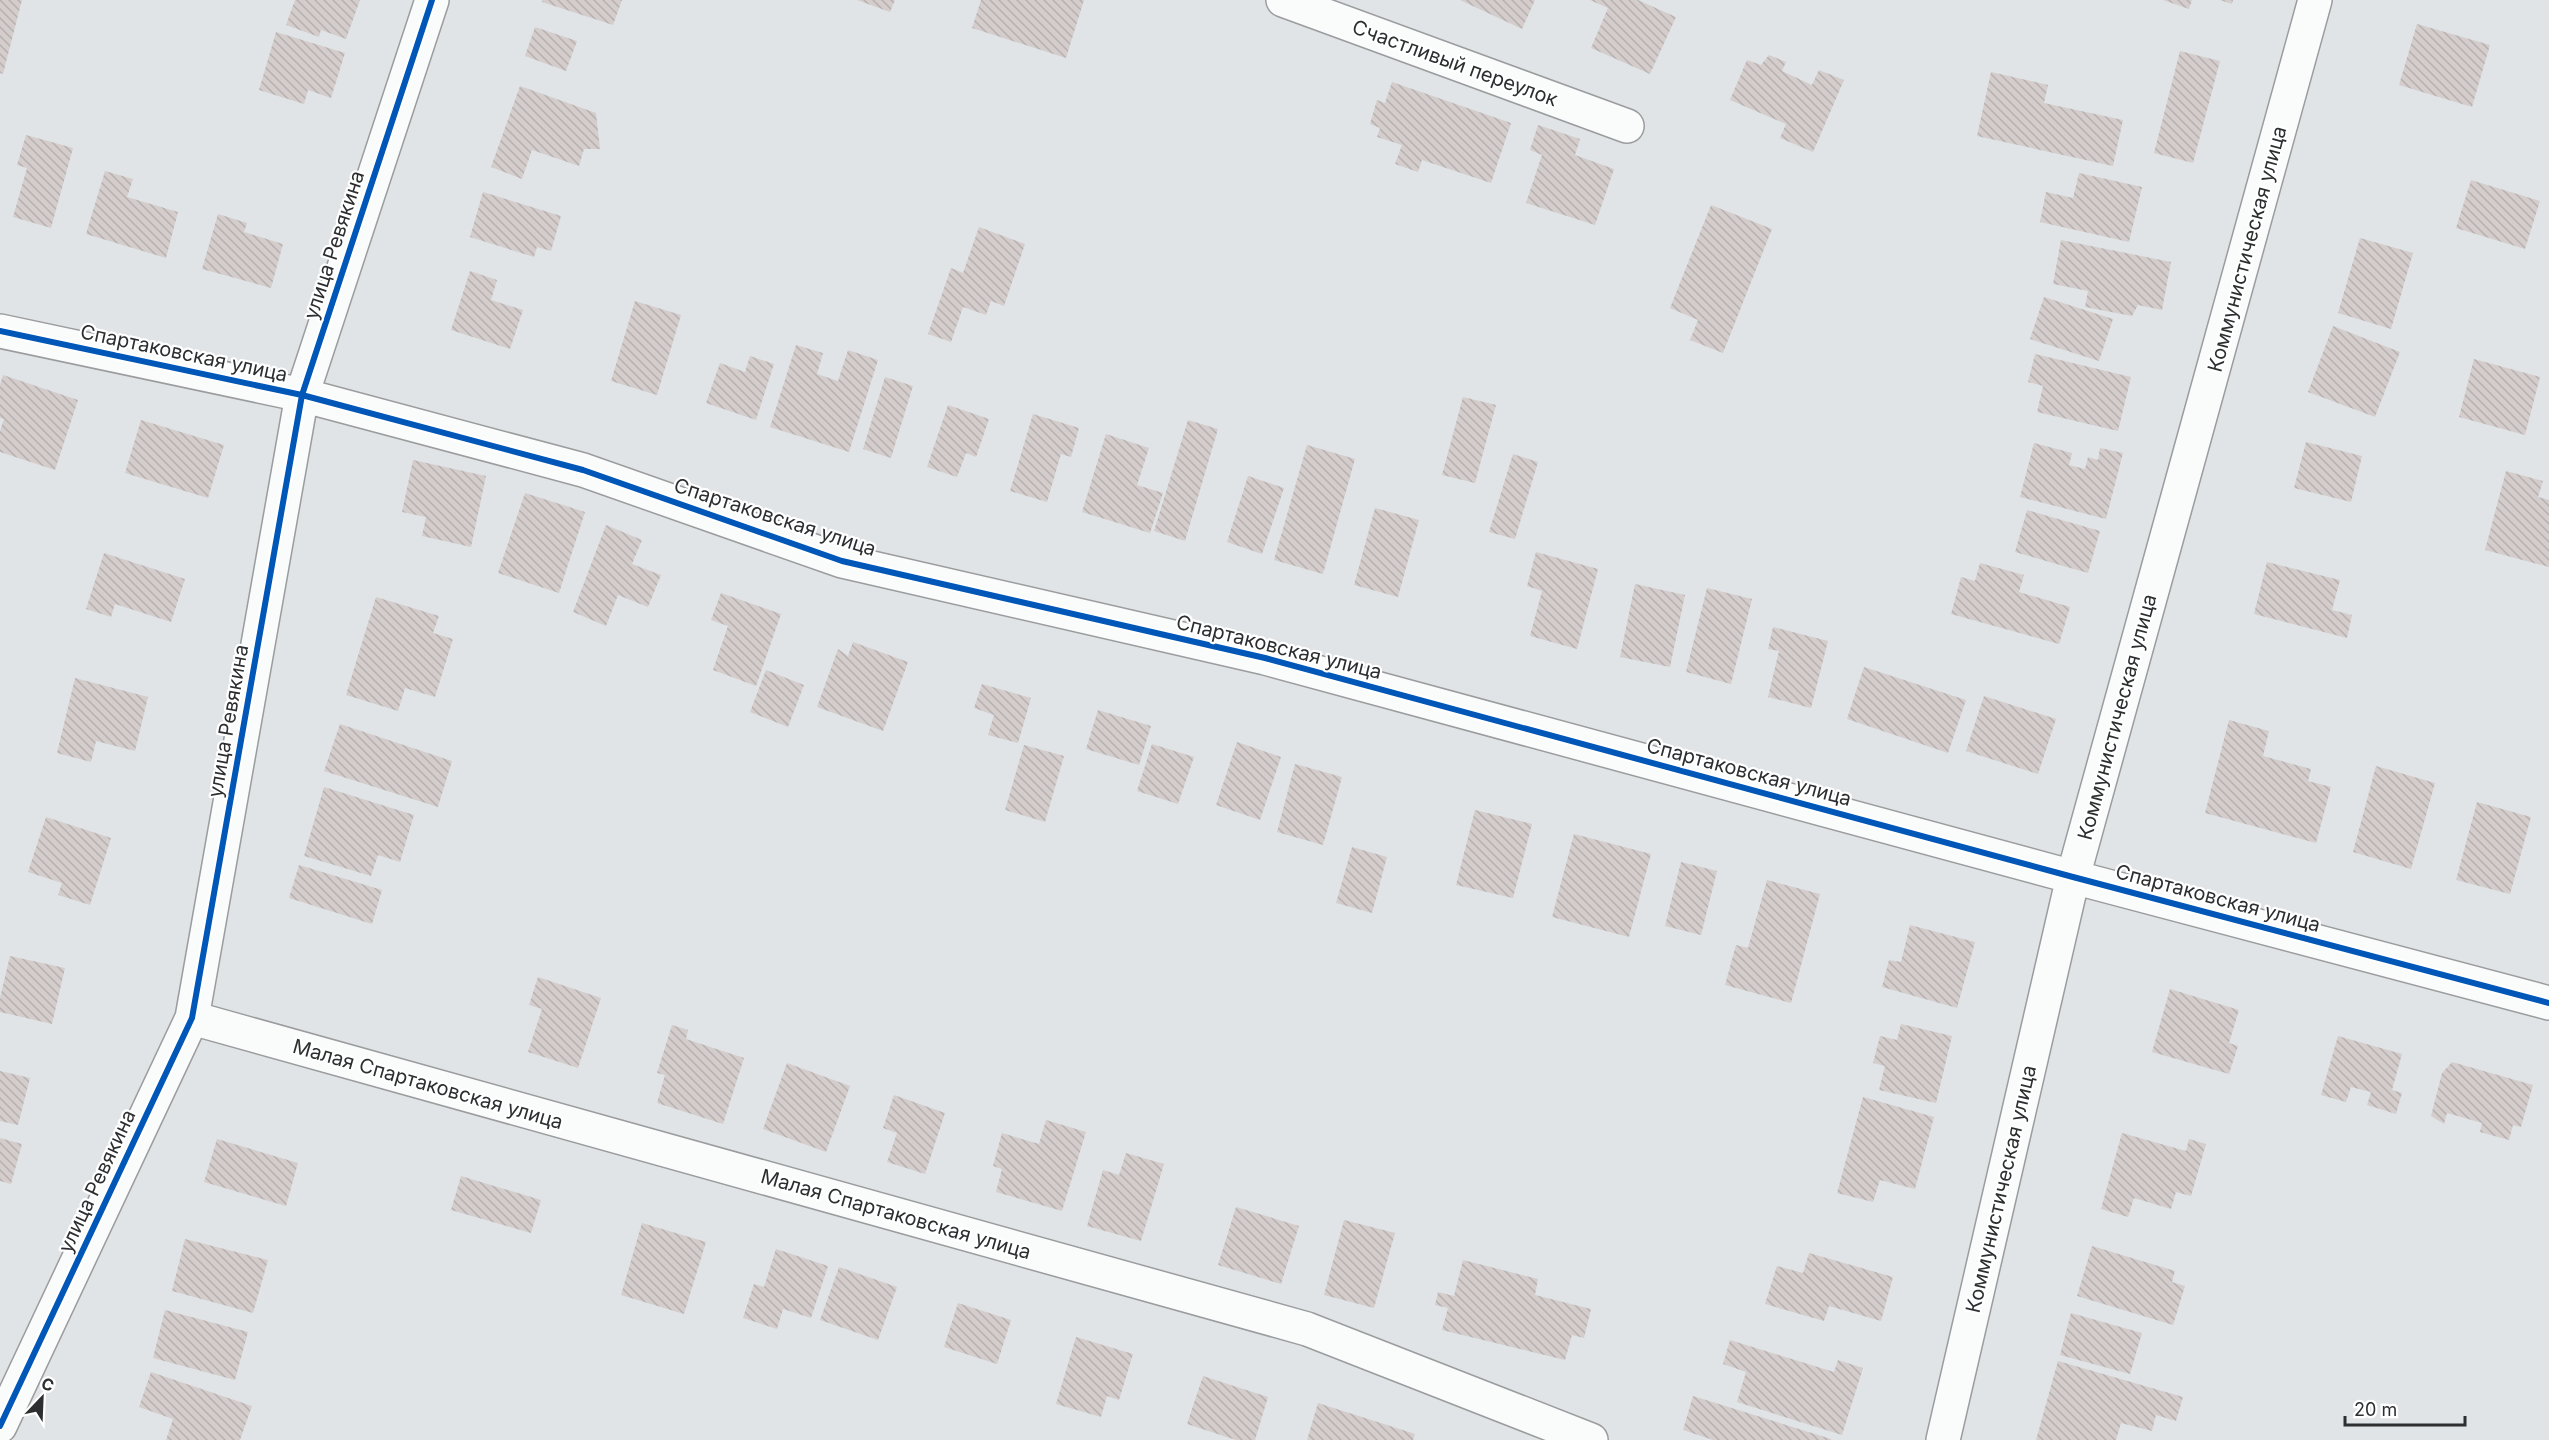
<svg xmlns="http://www.w3.org/2000/svg" width="2549" height="1440" font-family="Inter,sans-serif">
<style>
.building{fill:url(#building-back-hatch)}
.lines{fill:none;stroke-linecap:round;stroke-linejoin:round}
.minor-casing{stroke:#9a9c9e;stroke-width:36}
.minor{stroke:#fafbfb;stroke-width:33}
.cycleway-casing{stroke:#fff;stroke-width:10}
.cycleway{stroke:#0057b8;stroke-width:6}
.labels{text-anchor:middle;stroke-width:4.5;stroke-linejoin:round;paint-order:stroke}
.street-label{font-size:20px;fill:#2c2e30;stroke:#fff}
</style>
<defs>
<pattern id="building-back-hatch" width="6" height="6" patternUnits="userSpaceOnUse" patternTransform="scale(1.5)"><rect width="6" height="6" fill="#d4cdcc"/><path d="M-1 5l2 2M0 0l6 6M5-1l2 2" fill="none" stroke="#b6b0b0"/></pattern>
</defs>
<rect width="100%" height="100%" fill="#e0e4e7"/>
<path class="building" d="M0 0H22L3 74 0 73Z
M295 0H360L346 39 321 30 319 37 286 25Z
M542 0H622L613 25 542 2Z
M857 0H895L890 12Z
M981 0H1084L1066 58 972 28Z
M1460 0H1535L1522 29Z
M1590 0H1638L1676 17 1650 74 1591 48 1608 8Z
M2163 0H2192L2189 9Z
M2220 0H2233L2232 4Z
M2417 24 2490 45 2472 107 2399 85Z
M535 27 577 41 566 71 525 56Z
M276 32 345 53 331 98 308 90 304 104 259 90Z
M2180 51 2220 61 2193 163 2154 153Z
M1769 55 1786 62 1782 71 1812 85 1819 70 1844 80 1813 152 1780 138 1786 124 1730 100 1747 60 1761 65Z
M1991 72 2048 85 2044 103 2123 120 2113 166 1977 136Z
M1392 82 1511 123 1491 183 1422 160 1418 172 1395 164 1402 145 1377 137 1380 128 1370 124 1377 100 1385 103Z
M520 86 596 113 600 149H584L579 166 532 150 522 179 491 167Z
M1538 125 1580 139 1575 155 1614 169 1595 225 1526 203 1542 155 1530 150Z
M26 135 73 148 51 228 13 217 27 168 17 165Z
M105 171 133 179 127 197 178 212 166 258 86 234Z
M2079 173 2142 187 2129 242 2040 222 2046 192 2073 198Z
M2471 180 2540 201 2525 249 2456 228Z
M483 192 561 216 551 251 537 247 534 257 470 237Z
M1711 205 1772 229 1723 353 1690 340 1698 320 1670 308Z
M218 214 247 223 244 232 283 244 271 288 202 269Z
M979 227 1025 244 1004 306 991 301 986 315 963 307 951 342 928 334 951 268 963 273Z
M2360 238 2413 253 2391 329 2338 313Z
M2061 240 2171 262 2162 310 2138 305 2132 316 2085 307 2088 291 2053 284Z
M470 271 497 280 491 300 523 310 510 349 451 330Z
M2044 297 2113 319 2099 361 2030 339Z
M635 301 681 315 657 395 611 381Z
M2333 326 2400 352 2375 417 2308 392Z
M796 345 823 353 817 374 838 381 848 350 878 360 849 452 770 427Z
M2035 354 2131 377 2118 431 2037 412 2043 386 2028 382Z
M750 356 774 364 756 420 706 403 720 363 745 372Z
M2474 359 2540 377 2525 435 2459 417Z
M3 375 78 400 55 470 0 452V431L4 419 0 418V385Z
M885 377 913 386 891 458 863 449Z
M1463 397 1496 405 1475 483 1442 475Z
M948 405 989 419 976 457 966 453 957 477 927 467Z
M1033 414 1079 428 1071 457 1061 454 1047 502 1010 491Z
M141 420 224 445 208 498 125 473Z
M1188 420 1218 429 1185 541 1154 531Z
M1106 434 1149 448 1137 485 1163 493 1150 533 1082 512Z
M2306 442 2362 456 2351 502 2294 488Z
M2034 443 2072 453 2069 465 2085 469 2088 457 2098 460 2100 448 2123 453 2106 519 2020 497Z
M1307 445 1355 459 1323 574 1274 560Z
M1513 454 1538 462 1515 539 1489 532Z
M413 460 486 476 471 547 422 536 426 517 402 512Z
M2506 471 2543 481 2538 497 2549 500V567L2485 550Z
M1248 476 1284 488 1262 554 1227 542Z
M525 493 585 512 559 593 498 573Z
M1375 508 1419 520 1398 597 1354 585Z
M2027 510 2100 531 2088 573 2015 552Z
M606 525 642 540 632 564 661 575 648 607 618 595 606 626 573 612Z
M1536 552 1598 569 1577 649 1530 636 1542 591 1527 586Z
M104 553 185 579 171 622 115 604 111 617 86 609Z
M2267 562 2340 580 2332 610 2352 615 2347 638 2254 614Z
M1980 563 2024 575 2019 592 2070 607 2059 644 1951 614 1961 577 1975 581Z
M1635 584 1685 595 1670 667 1620 657Z
M1707 588 1752 599 1731 684 1686 672Z
M721 593 781 614 756 686 713 670 728 626 711 620Z
M376 597 439 616 433 633 453 639 435 697 405 688 398 711 346 695Z
M1773 627 1828 641 1811 708 1768 697 1779 651 1768 649Z
M853 642 908 662 883 731 817 707 838 649 848 656Z
M1864 667 1966 700 1948 753 1847 719Z
M766 670 804 685 788 727 750 712Z
M75 678 148 697 135 751 96 741 91 762 57 753Z
M982 684 1031 698 1018 743 988 735 994 715 974 708Z
M1984 696 2056 719 2038 774 1966 751Z
M1098 710 1151 726 1139 765 1086 749Z
M2229 720 2269 731 2263 756 2311 769 2308 781 2331 787 2316 843 2205 813Z
M340 724 452 761 438 807 324 771Z
M1237 742 1281 757 1260 820 1216 805Z
M1152 744 1194 757 1178 804 1137 791Z
M1024 745 1064 756 1045 822 1005 810Z
M1295 764 1342 777 1323 845 1277 832Z
M2376 766 2435 783 2411 869 2353 852Z
M324 787 414 815 400 862 378 855 371 876 304 856Z
M2477 802 2531 817 2510 894 2456 880Z
M1475 810 1532 824 1513 898 1456 885Z
M46 817 111 838 90 905 58 895 62 883 28 872Z
M1574 834 1651 854 1629 937 1552 917Z
M1352 847 1387 857 1372 913 1336 903Z
M1681 862 1717 871 1701 935 1665 926Z
M299 865 382 890 372 924 289 898Z
M1767 880 1820 894 1791 1003 1725 985 1736 945 1748 948Z
M1910 925 1975 942 1957 1008 1882 987 1889 960 1901 962Z
M10 956 65 968 52 1024 0 1012V998Z
M538 977 601 998 578 1068 528 1052 542 1009 529 1005Z
M2170 989 2239 1010 2229 1043 2238 1046 2229 1074 2152 1052Z
M1901 1024 1952 1036 1936 1103 1879 1090 1885 1066 1873 1063 1880 1036 1897 1040Z
M672 1025 688 1030 686 1039 744 1058 723 1124 657 1103 665 1075 657 1073Z
M2338 1036 2402 1054 2392 1090 2402 1093 2396 1114 2367 1105 2371 1092 2351 1087 2346 1102 2321 1095Z
M2452 1062 2533 1085 2521 1127 2513 1125 2509 1140 2480 1132 2482 1123 2447 1113 2444 1124 2431 1116 2442 1073Z
M787 1063 850 1086 826 1152 763 1129Z
M0 1071 30 1078 18 1125 0 1121Z
M894 1095 945 1113 925 1174 887 1162 897 1133 883 1128Z
M1863 1097 1934 1117 1915 1189 1880 1180 1873 1202 1837 1193Z
M1046 1120 1086 1132 1062 1211 996 1192 1002 1169 993 1166 1002 1133 1039 1144Z
M2122 1133 2186 1151 2189 1139 2206 1144 2191 1196 2176 1192 2171 1209 2134 1198 2128 1217 2101 1209Z
M0 1138 22 1144 11 1184 0 1181Z
M217 1139 298 1163 286 1206 204 1182Z
M1126 1153 1164 1164 1141 1241 1087 1226 1103 1170 1119 1175Z
M461 1176 541 1200 531 1233 451 1210Z
M1236 1207 1299 1226 1281 1284 1218 1265Z
M1344 1220 1395 1233 1374 1308 1324 1295Z
M642 1223 706 1242 684 1314 621 1295Z
M185 1239 268 1260 253 1313 172 1291Z
M2092 1246 2175 1271 2172 1282 2185 1286 2173 1325 2077 1296Z
M776 1249 828 1266 811 1318 783 1309 777 1329 743 1318 754 1284 764 1287Z
M1809 1253 1893 1277 1881 1321 1829 1306 1824 1321 1765 1304 1777 1266 1803 1273Z
M1463 1260 1538 1279 1535 1295 1591 1309 1584 1338 1572 1335 1565 1360 1442 1330 1448 1308 1435 1305 1438 1292 1454 1296Z
M839 1267 897 1287 878 1340 820 1320Z
M958 1303 1011 1320 997 1364 944 1347Z
M165 1310 248 1332 235 1380 153 1358Z
M2071 1313 2142 1333 2130 1374 2060 1355Z
M1076 1337 1133 1354 1119 1400 1107 1396 1101 1417 1056 1404Z
M1730 1340 1834 1372 1838 1360 1863 1368 1842 1435 1737 1402 1746 1372 1723 1364Z
M2058 1361 2183 1397 2176 1421 2156 1415 2152 1431 2121 1423 2116 1440H2036Z
M151 1372 252 1406 240 1440H166L173 1419 139 1407Z
M1203 1376 1268 1397 1255 1440H1236L1187 1424Z
M1693 1396 1831 1439V1440H1713L1683 1430Z
M1318 1403 1415 1434 1413 1440H1307Z"/>
<g class="lines">
<g class="minor-casing">
<path id="minor" d="M1283 0 1627 126
M0 331 302 395 583 470 842 561 1265 658 2073 877 2549 1003
M192 1018 1307 1329 1591 1440
M0 1426 192 1018 302 395 432 0
M1943 1440 2073 877 2315 0"/>
</g>
<use href="#minor" class="minor"/>
<g class="cycleway-casing">
<path id="cycleway" d="M0 331 302 395 583 470 842 561 1265 658 2073 877 2549 1003
M0 1426 192 1018 302 395 432 0"/>
</g>
<use href="#cycleway" class="cycleway"/>
</g>
<g class="labels">
<g class="street-label">
<text transform="translate(1455 63) rotate(20)" y="7">Счастливый переулок</text>
<text transform="translate(334 245) rotate(-72)" y="7">улица Ревякина</text>
<text transform="translate(2247 249) rotate(-75)" y="7">Коммунистическая улица</text>
<text transform="translate(184 353) rotate(12)" y="7">Спартаковская улица</text>
<text transform="translate(775 517) rotate(18)" y="7">Спартаковская улица</text>
<text transform="translate(1279 647) rotate(14)" y="7">Спартаковская улица</text>
<text transform="translate(2117 717) rotate(-75)" y="7">Коммунистическая улица</text>
<text transform="translate(228 721) rotate(-80)" y="7">улица Ревякина</text>
<text transform="translate(1749 772) rotate(15)" y="7">Спартаковская улица</text>
<text transform="translate(2218 898) rotate(15)" y="7">Спартаковская улица</text>
<text transform="translate(428 1084) rotate(16)" y="7">Малая Спартаковская улица</text>
<text transform="translate(97 1181) rotate(-65)" y="7">улица Ревякина</text>
<text transform="translate(2001 1189) rotate(-77)" y="7">Коммунистическая улица</text>
<text transform="translate(896 1214) rotate(16)" y="7">Малая Спартаковская улица</text>
</g>
</g>
<g transform="translate(42 1398) rotate(23)" stroke="#ffffff" stroke-width="4.5" paint-order="stroke">
<path d="M0-4.5L10 22L0 15L-10 22Z" fill="#2c2e30"/>
<text y="-9" font-size="16" font-weight="bold" text-anchor="middle" fill="#2c2e30">С</text>
</g>
<path d="M2345 1416v9h120v-9" fill="none" stroke="#2c2e30" stroke-width="3"/>
<text x="2354" y="1416" font-size="18" fill="#2c2e30" stroke="#ffffff" stroke-width="4.5" paint-order="stroke">20 m</text>
</svg>
